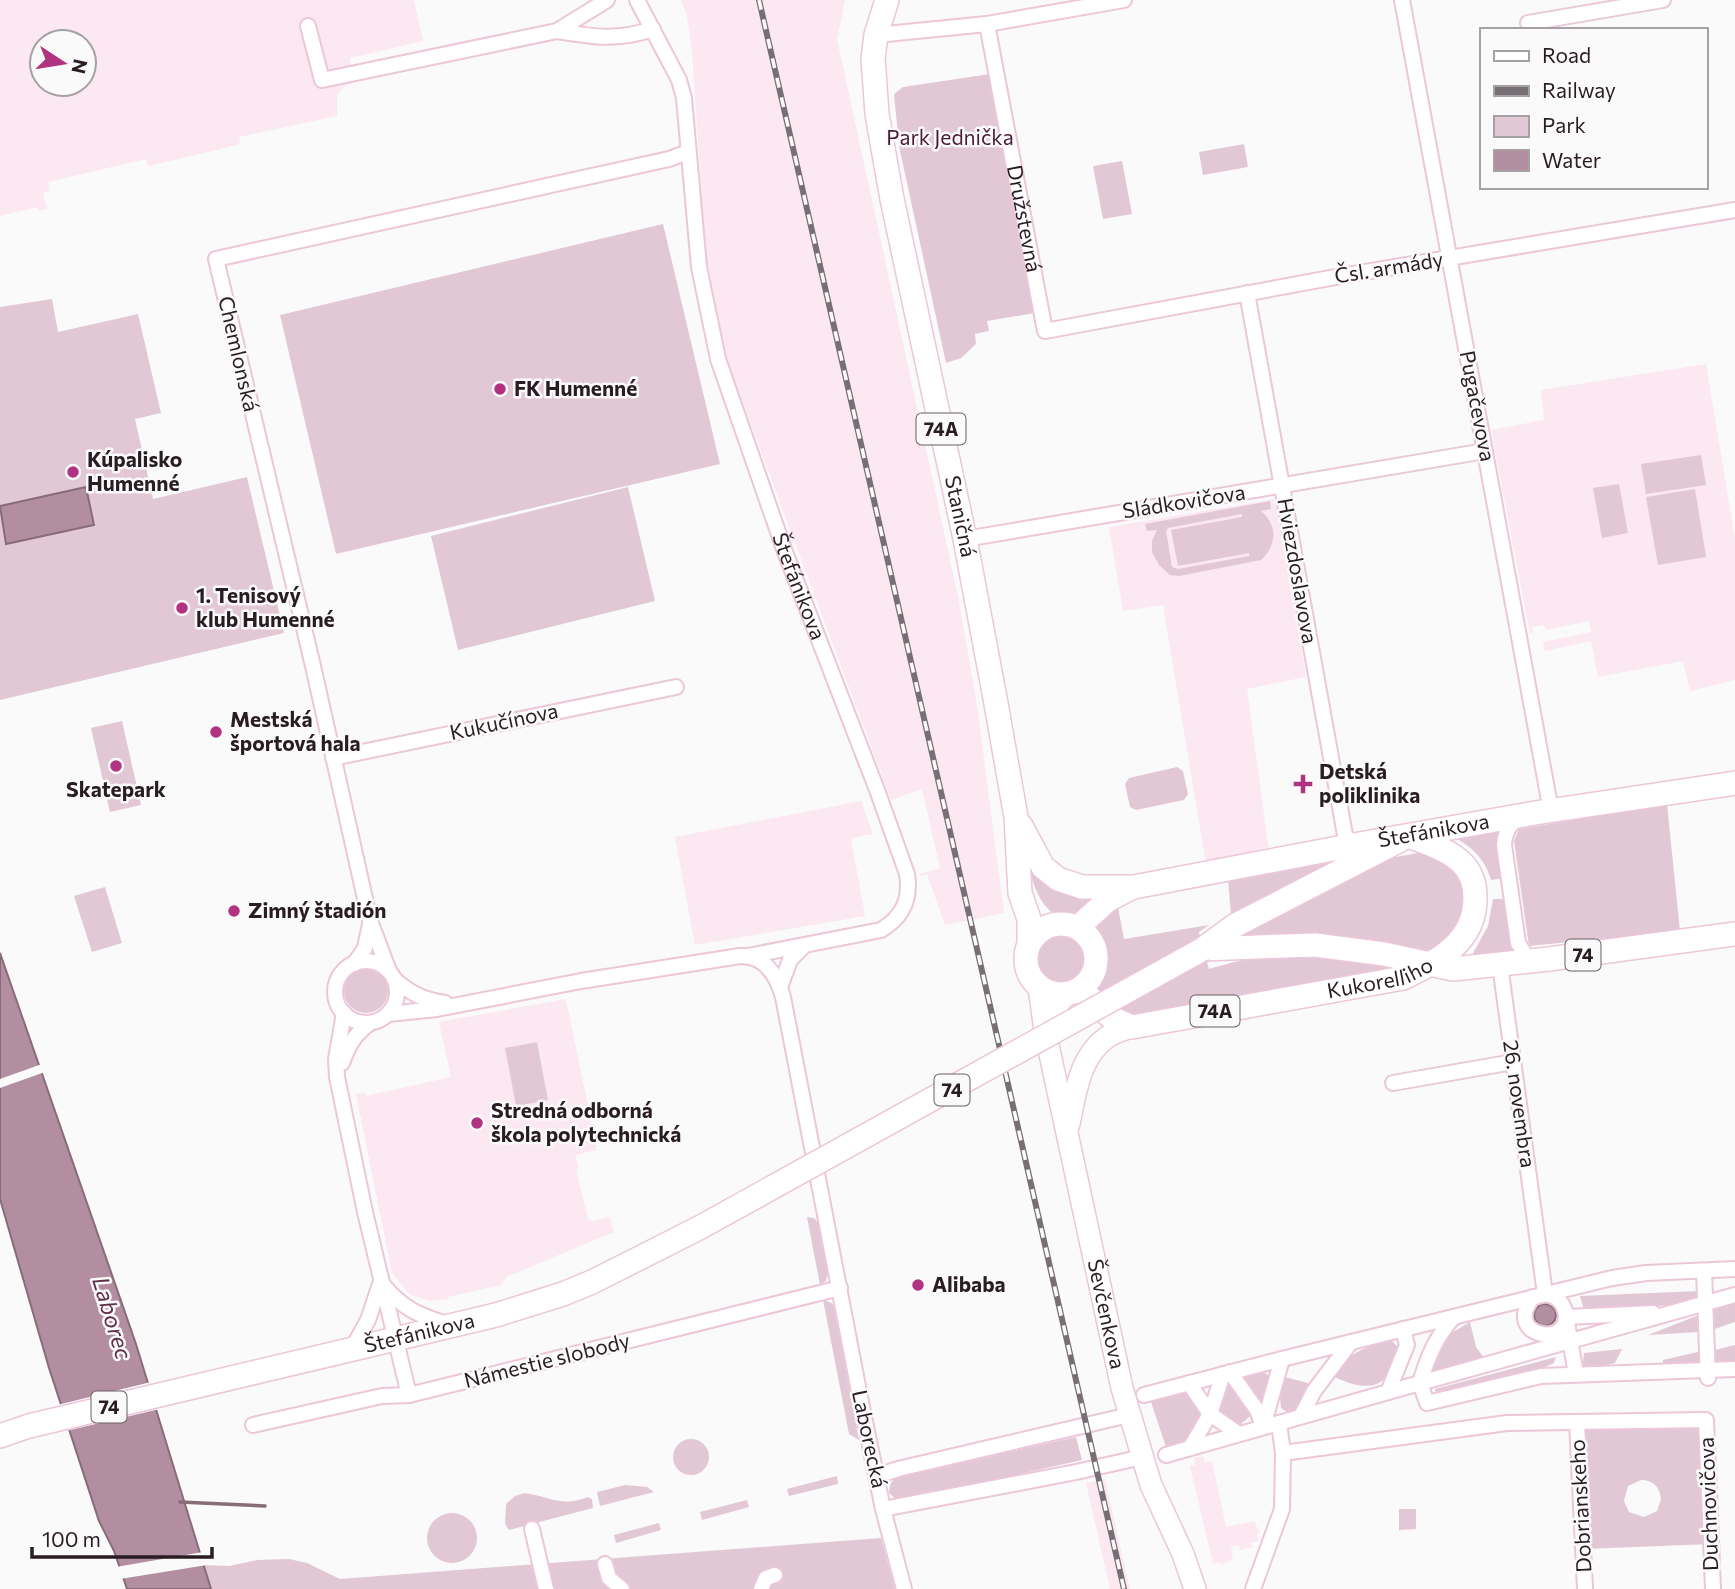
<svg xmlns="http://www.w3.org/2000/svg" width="1735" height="1589" font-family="Commissioner,sans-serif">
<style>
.built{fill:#fbe8f1;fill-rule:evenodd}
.green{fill:#e2c8d5;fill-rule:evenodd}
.water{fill:#b28ea0;stroke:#896c7a;stroke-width:2}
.pier{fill:#fafafa}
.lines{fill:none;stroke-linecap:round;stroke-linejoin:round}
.stream{stroke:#896c7a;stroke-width:3.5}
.street-casing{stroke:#ecc6d9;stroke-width:18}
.secondary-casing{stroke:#ecc6d9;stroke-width:24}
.primary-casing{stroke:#ecc6d9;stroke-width:26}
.street{stroke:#fff;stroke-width:14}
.secondary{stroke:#fff;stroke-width:21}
.primary{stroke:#fff;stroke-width:23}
.rail-casing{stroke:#776f73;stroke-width:6}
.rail{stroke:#fafafa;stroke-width:3.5;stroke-dasharray:10;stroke-linecap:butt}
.primary-bridge-casing{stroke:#ecc6d9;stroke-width:26;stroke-linecap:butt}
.primary-bridge{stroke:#fff;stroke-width:23}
.poi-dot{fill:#b03281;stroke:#fafafa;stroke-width:2.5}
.labels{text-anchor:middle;stroke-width:5;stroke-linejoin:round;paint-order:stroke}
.shield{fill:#fafafa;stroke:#685f64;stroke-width:2}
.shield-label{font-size:19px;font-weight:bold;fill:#291c23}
.park-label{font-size:21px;fill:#491b36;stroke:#fafafa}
.street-label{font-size:21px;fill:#291c23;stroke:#fafafa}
.poi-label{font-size:21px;font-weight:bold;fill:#291c23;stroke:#fafafa;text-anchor:start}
.water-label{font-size:23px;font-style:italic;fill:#5f2e4a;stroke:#fafafa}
</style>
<rect width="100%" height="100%" fill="#fafafa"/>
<path class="built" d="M0 0H414L423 41 350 58 353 83 346 85 337 95V116L239 137 240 144 213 151 148 166 146 159 48 182 50 191 43 193 47 209 39 211 37 207 0 216ZM42 42H84V84H42Z
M681 0H845L837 39 959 601 977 705 1004 913 945 925 927 874 920 876 919 874 940 868 922 789 891 800 722 347 708 288 692 52 687 16Z
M1706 364 1735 539V680L1690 691 1683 661 1598 677 1591 641 1545 651 1543 642 1591 632 1589 621 1546 630 1544 625 1532 627 1533 633H1530L1491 430 1544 420 1541 390Z
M1275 499 1306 677 1247 689 1269 851 1206 863 1163 605 1123 611 1109 527Z
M861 801 873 834 851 838 865 916 695 945 675 837Z
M566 999 597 1150 575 1155 579 1168 576 1169 588 1219 591 1221 610 1217 614 1232 506 1277 501 1285 448 1297V1299L430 1301 410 1295 392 1273 356 1094 365 1093 366 1096 451 1077 439 1022Z
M1203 1456 1205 1463 1212 1461 1226 1527 1254 1521 1260 1533 1257 1534 1258 1541 1251 1543 1252 1547 1240 1550 1239 1545 1231 1547 1233 1559 1221 1565 1220 1562 1213 1564 1190 1466 1195 1465 1194 1458Z
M1105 1479 1130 1589H1110L1086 1483Z"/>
<path class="green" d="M990 74 1035 313 987 321 989 331 975 334 976 344 961 358 946 363 899 146 894 94 903 87Z
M1244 144 1248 167 1203 175 1199 152Z
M1122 161 1132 214 1103 219 1093 166Z
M663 224 720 464 336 554 280 315Z
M52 299 58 332 138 314 161 413 135 419 153 499 247 477 284 633 0 700V307Z
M1701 455 1706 485 1646 494 1641 464Z
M1619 484 1628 533 1602 538 1593 488Z
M628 487 655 601 458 650 431 536Z
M1695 489 1706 557 1658 565 1646 497Z
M1270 501 1271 509 1261 511C1278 525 1277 545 1261 560L1179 576 1170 575 1159 565 1152 552V541L1157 530 1147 531 1145 524ZM1242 514V517L1171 530 1178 566 1249 553V556L1178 569 1172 567 1166 531 1168 528Z
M122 721 141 805 110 812 91 728Z
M1177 767 1183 771 1188 794 1184 800 1136 810 1130 807 1125 784 1129 778Z
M1667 804 1680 931 1529 946 1514 841 1519 829Z
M1503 827 1505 878 1491 880C1485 859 1473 848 1454 837Z
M1418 853 1432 856 1454 866 1467 890 1460 926 1437 948 1417 952 1223 943 1365 867 1390 858Z
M1341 857 1231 915 1228 879Z
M1029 864 1090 897 1093 900 1073 920C1045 920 1032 887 1029 864Z
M105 887 122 943 92 952 74 896Z
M1493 899H1507L1518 955 1471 957 1488 926Z
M1117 902 1124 939 1209 925 1199 932 1209 969C1233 962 1258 955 1283 955 1321 954 1359 962 1396 968V971L1131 1020 1090 988C1105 969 1104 946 1087 929Z
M1033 960a27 27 0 1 1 54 0a27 27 0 1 1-54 0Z
M344 991a22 22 0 1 1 44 0a22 22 0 1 1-44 0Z
M537 1042 548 1100 516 1106 505 1048Z
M807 1217 814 1218 818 1222 828 1273 826 1281 820 1285Z
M1698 1291V1299L1672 1305 1584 1310 1580 1296Z
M823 1300 832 1303 834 1307 859 1440 849 1434Z
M1732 1303H1735V1322L1712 1330V1311Z
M1699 1315V1332L1648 1335Z
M1470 1322 1476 1347 1485 1359 1426 1376 1443 1338Z
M1391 1340 1400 1349C1395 1357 1390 1373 1383 1380 1370 1392 1346 1383 1333 1376 1349 1352 1364 1347 1391 1340Z
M1735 1345V1366L1712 1365 1711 1351Z
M1622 1349 1615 1363 1582 1371 1584 1353Z
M1702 1351V1364L1663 1365V1360Z
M1556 1357 1554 1363 1543 1368 1437 1396 1435 1389Z
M1259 1369 1269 1376 1271 1385 1259 1409 1235 1376Z
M1230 1377 1255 1412 1235 1429 1217 1416 1224 1379Z
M1285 1377 1312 1384 1298 1412 1291 1415 1281 1408 1280 1396Z
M1190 1388 1205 1409 1190 1443 1167 1450 1150 1399Z
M1706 1420 1711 1544 1584 1549 1577 1422ZM1641 1480C1653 1480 1660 1487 1661 1499L1657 1511 1644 1517 1629 1512 1624 1501 1628 1486Z
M1076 1437 1082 1460 898 1501 889 1493 890 1484 895 1478Z
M673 1457a18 18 0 1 1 36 0a18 18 0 1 1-36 0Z
M837 1476 838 1484 789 1496 787 1489Z
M625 1485 647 1487 654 1492 600 1506 597 1492Z
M524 1493C549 1496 562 1508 588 1497L592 1499 593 1508 509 1530 505 1524 506 1504 515 1496Z
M747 1500 749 1507 702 1520 700 1512Z
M1399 1509H1416V1529L1399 1530Z
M427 1538a25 25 0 1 1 50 0a25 25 0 1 1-50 0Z
M659 1523 661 1530 616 1543 614 1535Z
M881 1538 895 1589H211L204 1565 229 1566 257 1560 289 1559 307 1563 340 1579Z"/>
<path class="water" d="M86 487 94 525 6 544 0 506Z
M0 953 136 1344 211 1589H127L114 1551 99 1521 49 1368 0 1199Z
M1534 1315a11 11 0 1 1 22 0a11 11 0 1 1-22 0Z"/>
<path class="pier" d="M42 1064 45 1072 0 1088V1079Z
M151 1382 160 1409 66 1431 57 1405Z
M203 1552 207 1565 120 1579 116 1567Z"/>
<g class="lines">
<path class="stream" d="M180 1502 265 1506"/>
<g class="street-casing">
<g id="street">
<path id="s1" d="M637 0 679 80 684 98 699 267 718 359 785 552 877 790 907 874C911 899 903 917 881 930L748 956"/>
<path d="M1402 0 1551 811"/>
<path d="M1528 23 1663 0"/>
<path id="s2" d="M987 24 1045 331 1341 276 1735 210"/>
<path d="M308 26 322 80 557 31 607 0"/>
<path d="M557 31C594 37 617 41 653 29"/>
<path d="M876 35 987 24 1124 0"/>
<path d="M1247 293 1345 835 1354 845"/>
<path d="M965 539 1485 451"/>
<path d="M333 758 676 687"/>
<path d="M1518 817C1509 826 1505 832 1504 845L1518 943 1530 962"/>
<circle cx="366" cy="992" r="31"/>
<path d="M354 964 365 948 370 924"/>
<path d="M1500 965 1545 1294C1555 1296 1562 1300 1565 1311 1574 1349 1501 1338 1533 1297"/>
<path d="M389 971 370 921 313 666 216 259 669 159 688 152"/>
<path d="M394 979C410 993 423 1000 445 1003"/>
<path d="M780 987 790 960 805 945"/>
<path d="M344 1013 336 1059 337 1077 365 1212 409 1395"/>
<path d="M388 1014 437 1009 581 981 740 956C765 955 777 976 783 997L862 1407 883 1509 904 1589"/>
<path d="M342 1063C349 1044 354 1035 370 1023"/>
<path d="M1393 1083 1513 1062"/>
<path d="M1704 1271 1708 1378"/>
<path d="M384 1286C404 1310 420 1315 449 1325"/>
<path d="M352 1349 368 1320 380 1284"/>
<path d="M1230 1372 1257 1410 1263 1427"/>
<path d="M1576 1374 1566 1317 1653 1313"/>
<path d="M1189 1383 1210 1414 1239 1434"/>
<path d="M1420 1383 1735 1295"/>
<path d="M1420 1383C1427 1359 1436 1336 1454 1317"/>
<path d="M1388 1392 1407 1345 1403 1329"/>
<path d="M1144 1395 1282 1359 1612 1278 1646 1273 1735 1269"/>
<path d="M1301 1416 1314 1391 1351 1342"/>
<path d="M1577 1422 1585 1589"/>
<path d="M253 1425 382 1396 409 1395 840 1288"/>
<path d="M1263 1427 1282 1359"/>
<path d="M1190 1448 1210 1414 1223 1374"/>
<path d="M1283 1453 1507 1423 1706 1420 1713 1589"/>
<path d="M1166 1455 1420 1383 1427 1403 1541 1376 1735 1369"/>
<path d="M877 1476 898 1469 1129 1415"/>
<path d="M883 1509 1076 1472 1142 1457"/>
<path d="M532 1529 546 1589"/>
<path d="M605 1564 609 1578 622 1589"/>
<path d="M761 1589 766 1578 775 1575"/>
<path d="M1253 1589 1282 1509 1283 1453 1279 1423"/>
</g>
</g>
<g class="secondary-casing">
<g id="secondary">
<path id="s3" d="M1039 987 1045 1031 1122 1388 1151 1485 1183 1554 1195 1589"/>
<path d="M1045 1030 1057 1005 1067 994"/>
<path d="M1069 1124C1075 1094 1080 1052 1111 1035 1117 1031 1125 1029 1132 1027"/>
</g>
</g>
<g class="primary-casing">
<g id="primary">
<path id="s4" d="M887 0 876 35 873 58 877 114 892 199 965 539 995 698 1016 817 1020 893 1029 919V943"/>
<path id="s5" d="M1021 826 1043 867 1058 879 1082 887H1134L1354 845 1535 813 1735 783"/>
<circle cx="1061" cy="959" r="35"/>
<path d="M1078 927 1108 900 1131 888"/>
<path d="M1203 949 1315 945 1384 954 1453 969 1549 959 1735 934"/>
<path id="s6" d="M1080 989 1112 1018 1132 1027 1403 978C1438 961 1476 942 1475 897 1475 885 1471 872 1462 863 1447 849 1427 843 1408 836L1234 926 1203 949"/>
<path id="s7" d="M0 1436 29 1426 496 1315 563 1294 592 1282 699 1228"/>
</g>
</g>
<use href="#street" class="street"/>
<use href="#secondary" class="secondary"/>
<use href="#primary" class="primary"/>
<g class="rail-casing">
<path id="rail" d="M759 0 1124 1589"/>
</g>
<use href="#rail" class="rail"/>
<g class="primary-bridge-casing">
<path id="primary-bridge" d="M699 1228 1203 949"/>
</g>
<use href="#primary-bridge" class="primary-bridge"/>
</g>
<g class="poi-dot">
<circle cx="500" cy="389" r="7"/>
<circle cx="73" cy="472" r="7"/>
<circle cx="182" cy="608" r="7"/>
<circle cx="216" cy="732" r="7"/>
<circle cx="116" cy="766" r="7"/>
<path d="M1299.5 773.5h7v7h7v7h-7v7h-7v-7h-7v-7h7z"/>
<circle cx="234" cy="911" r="7"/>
<circle cx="477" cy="1123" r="7"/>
<circle cx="918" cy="1285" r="7"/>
</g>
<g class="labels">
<g class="shield">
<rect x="916.5" y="413.5" width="49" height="31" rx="5"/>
<rect x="1565.5" y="939.5" width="35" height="31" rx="5"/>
<rect x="1190.5" y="995.5" width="49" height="31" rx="5"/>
<rect x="934.5" y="1074.5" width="35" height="31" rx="5"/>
<rect x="91.5" y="1391.5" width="35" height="31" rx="5"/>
</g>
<g class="shield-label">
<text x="941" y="436">74A</text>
<text x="1583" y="962">74</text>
<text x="1215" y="1018">74A</text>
<text x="952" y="1097">74</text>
<text x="109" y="1414">74</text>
</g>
<g class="park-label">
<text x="950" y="145">Park Jednička</text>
</g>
<g class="street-label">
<text dy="7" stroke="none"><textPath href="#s2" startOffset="198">Družstevná</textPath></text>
<text transform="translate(1389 268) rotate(-9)" y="7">Čsl. armády</text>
<text transform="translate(238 354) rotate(77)" y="7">Chemlonská</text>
<text transform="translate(1477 406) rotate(79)" y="7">Pugačevova</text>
<text transform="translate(1184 502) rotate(-9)" y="7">Sládkovičova</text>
<text dy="7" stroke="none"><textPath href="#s4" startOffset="527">Staničná</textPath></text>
<text transform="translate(1297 571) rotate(80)" y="7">Hviezdoslavova</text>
<text dy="7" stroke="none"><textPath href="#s1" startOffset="614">Štefánikova</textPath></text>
<text transform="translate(504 722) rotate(-12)" y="7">Kukučínova</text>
<text dy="7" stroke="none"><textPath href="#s5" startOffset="448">Štefánikova</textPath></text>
<text dy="7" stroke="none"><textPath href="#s6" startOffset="318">Kukorelliho</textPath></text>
<text transform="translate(1519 1104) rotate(82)" y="7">26. novembra</text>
<text dy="7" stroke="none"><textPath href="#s3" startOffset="334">Ševčenkova</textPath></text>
<text dy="7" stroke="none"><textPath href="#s7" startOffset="432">Štefánikova</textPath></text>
<text transform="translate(547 1361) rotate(-14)" y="7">Námestie slobody</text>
<text transform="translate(869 1439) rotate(78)" y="7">Laborecká</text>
<text transform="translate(1709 1504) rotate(-92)" y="7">Duchnovičova</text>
<text transform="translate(1581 1506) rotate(-93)" y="7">Dobrianskeho</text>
</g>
<g class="poi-label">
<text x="514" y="396">FK Humenné</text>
<text x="87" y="467">Kúpalisko<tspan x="87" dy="24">Humenné</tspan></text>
<text x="196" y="603">1. Tenisový<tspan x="196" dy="24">klub Humenné</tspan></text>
<text x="230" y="727">Mestská<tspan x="230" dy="24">športová hala</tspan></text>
<text x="1319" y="779">Detská<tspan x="1319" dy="24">poliklinika</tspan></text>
<text x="116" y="797" text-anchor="middle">Skatepark</text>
<text x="248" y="918">Zimný štadión</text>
<text x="491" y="1118">Stredná odborná<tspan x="491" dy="24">škola polytechnická</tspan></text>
<text x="932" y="1292">Alibaba</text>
</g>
<g class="water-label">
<text transform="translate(112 1318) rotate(73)" y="8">Laborec</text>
</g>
</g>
<rect x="1480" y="28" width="228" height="161" fill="#fafafa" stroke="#a6a1a4" stroke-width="2"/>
<rect x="1494" y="51" width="35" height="10" fill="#ffffff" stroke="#a6a1a4" stroke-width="2"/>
<text x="1542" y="63" font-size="21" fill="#291c23">Road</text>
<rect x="1494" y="86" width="35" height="10" fill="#776f73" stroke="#a6a1a4" stroke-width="2"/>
<text x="1542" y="98" font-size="21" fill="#291c23">Railway</text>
<rect x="1494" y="116" width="35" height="21" fill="#e2c8d5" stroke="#a6a1a4" stroke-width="2"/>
<text x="1542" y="133" font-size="21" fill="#291c23">Park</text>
<rect x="1494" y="150" width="35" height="21" fill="#b28ea0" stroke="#a6a1a4" stroke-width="2"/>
<text x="1542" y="168" font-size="21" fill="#291c23">Water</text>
<g transform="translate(63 63) rotate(102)"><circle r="33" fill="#fafafa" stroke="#a6a1a4" stroke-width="2"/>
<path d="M0-5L12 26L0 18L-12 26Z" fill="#b03281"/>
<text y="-10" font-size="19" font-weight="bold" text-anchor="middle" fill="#291c23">N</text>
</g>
<path d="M32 1547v10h180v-10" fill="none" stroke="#291c23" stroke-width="3.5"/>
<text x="42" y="1547" font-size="21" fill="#291c23" stroke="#fafafa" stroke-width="5" paint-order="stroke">100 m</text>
</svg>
